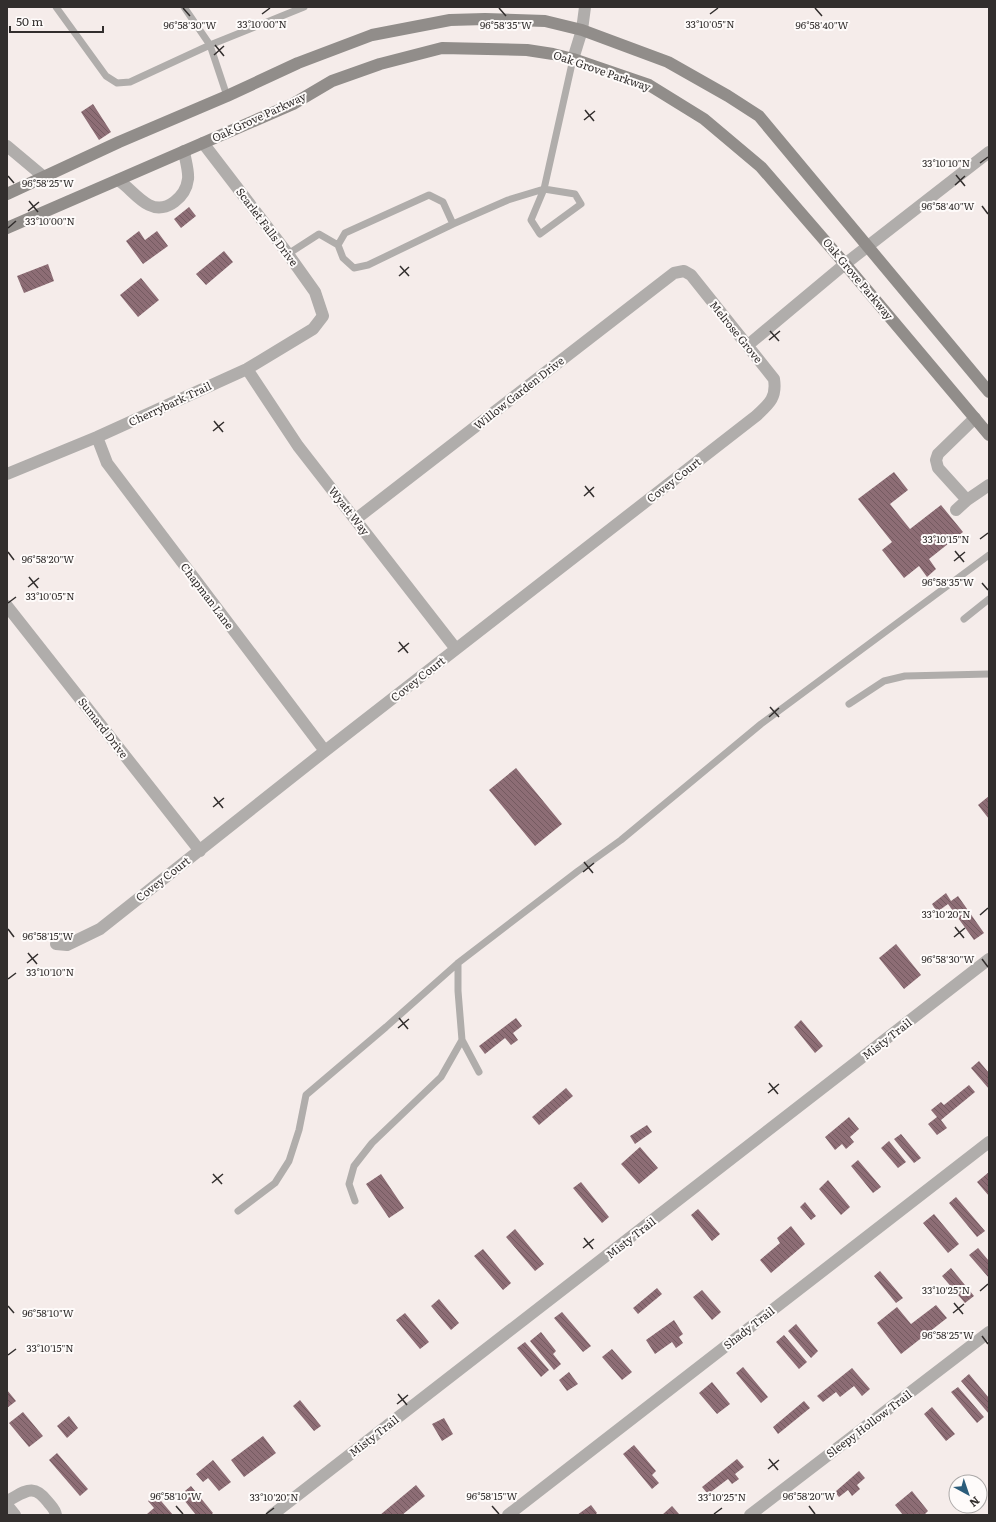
<svg xmlns="http://www.w3.org/2000/svg" width="996" height="1522" font-family="Literata,serif">
<style>
.building{fill:url(#building-back-hatch)}
.lines{fill:none;stroke-linecap:round;stroke-linejoin:round}
.service{stroke:#b0adab;stroke-width:7}
.minor{stroke:#b0adab;stroke-width:12}
.tertiary{stroke:#b0adab;stroke-width:12}
.secondary{stroke:#918d8a;stroke-width:12}
.ticks{fill:none;stroke:#322e2d;stroke-width:1.5}
.labels{text-anchor:middle;stroke-width:4;stroke-linejoin:round;paint-order:stroke}
.street-label{font-size:11px;fill:#322e2d;stroke:#fefbfa}
.ticks-label{font-size:10px;text-anchor:middle;fill:#322e2d;stroke:#fefbfa;stroke-width:4;stroke-linejoin:round;paint-order:stroke}
</style>
<defs>
<pattern id="building-back-hatch" width="6" height="6" patternUnits="userSpaceOnUse"><rect width="6" height="6" fill="#8d6d75"/><path d="M-1 5l2 2M0 0l6 6M5-1l2 2" fill="none" stroke="#745a60"/></pattern>
</defs>
<rect width="100%" height="100%" fill="#f5ecea"/>
<path class="building" d="M93 104 111 132 99 140 81 112Z
M189 207 196 216 181 228 174 219Z
M139 231 145 240 157 231 168 246 143 264 126 241Z
M224 251 233 262 206 285 196 274Z
M48 264 54 281 24 293 17 276Z
M141 278 159 300 138 317 120 295Z
M894 472 908 490 890 504 910 529 941 505 963 532 929 559 936 569 927 577 919 566 904 578 882 550 892 542 858 499Z
M516 768 562 824 535 846 489 790Z
M989 796V819L978 805Z
M946 893 951 901 958 896 984 933 974 940 948 904 937 912 932 904Z
M896 944 921 975 904 989 879 958Z
M516 1018 522 1026 513 1033 518 1040 511 1045 505 1038 485 1054 479 1046Z
M801 1020 823 1046 815 1053 794 1027Z
M979 1061 989 1073V1089L971 1068Z
M969 1085 975 1092 941 1120 947 1128 937 1135 928 1124 937 1117 931 1110 941 1102 944 1105Z
M566 1088 573 1096 539 1125 532 1117Z
M849 1117 859 1129 850 1137 854 1142 846 1149 842 1144 835 1150 825 1137Z
M647 1125 652 1132 635 1144 630 1136Z
M901 1134 921 1158 914 1163 894 1139Z
M889 1141 906 1162 898 1168 881 1148Z
M640 1147 658 1168 639 1184 621 1164Z
M858 1160 881 1187 873 1193 851 1166Z
M989 1172V1196L977 1182Z
M381 1174 404 1208 389 1218 366 1184Z
M828 1180 850 1207 841 1215 819 1189Z
M581 1182 609 1217 602 1223 573 1188Z
M956 1197 985 1231 977 1237 949 1203Z
M805 1202 816 1216 811 1220 800 1207Z
M698 1209 720 1234 712 1241 691 1215Z
M934 1214 959 1244 948 1253 923 1223Z
M791 1226 805 1244 771 1273 760 1260 780 1243 777 1238Z
M515 1229 544 1264 535 1271 506 1237Z
M978 1248 989 1261V1278L969 1255Z
M483 1249 511 1283 503 1290 474 1256Z
M951 1268 974 1296 965 1303 942 1276Z
M880 1271 903 1298 896 1303 874 1276Z
M657 1288 662 1294 638 1314 633 1308Z
M702 1290 721 1312 712 1320 693 1297Z
M439 1299 459 1323 451 1330 431 1306Z
M936 1305 947 1318 901 1354 877 1323 897 1307 911 1324Z
M562 1312 591 1346 583 1352 554 1318Z
M405 1313 429 1342 420 1349 396 1320Z
M674 1320 683 1334 679 1337 683 1343 676 1348 672 1342 655 1354 646 1340Z
M796 1324 818 1351 811 1358 788 1331Z
M541 1332 556 1351 553 1354 561 1364 554 1370 530 1341Z
M784 1335 807 1362 799 1369 776 1342Z
M525 1342 549 1370 541 1377 517 1348Z
M612 1349 632 1372 622 1380 602 1357Z
M743 1367 768 1397 761 1403 736 1373Z
M852 1368 870 1389 862 1396 854 1386 840 1397 836 1392 823 1402 817 1396Z
M569 1372 578 1384 567 1391 559 1380Z
M969 1374 989 1398V1414L961 1381Z
M712 1382 730 1404 717 1414 699 1393Z
M958 1387 984 1417 977 1423 951 1392Z
M7 1390 16 1401 7 1408Z
M300 1400 321 1426 314 1431 293 1406Z
M804 1401 810 1408 778 1434 773 1427Z
M932 1407 955 1434 946 1441 924 1414Z
M23 1412 43 1436 29 1447 9 1423Z
M69 1416 78 1428 67 1438 57 1426Z
M444 1418 453 1434 442 1441 432 1424Z
M263 1436 276 1453 244 1477 231 1460Z
M634 1445 656 1471 652 1475 659 1483 652 1489 623 1454Z
M57 1453 88 1489 80 1496 49 1460Z
M737 1459 744 1467 735 1474 739 1479 732 1484 728 1479 708 1494 702 1487Z
M213 1460 231 1482 219 1491 208 1478 203 1482 196 1474Z
M859 1471 865 1478 857 1485 860 1489 852 1496 848 1490 839 1497 835 1492Z
M416 1485 425 1496 402 1515H380Z
M191 1486 213 1513 211 1515H196L180 1495Z
M912 1491 928 1511 924 1515H903L895 1505Z
M156 1495 173 1515H148L147 1514 154 1508 148 1501Z
M591 1505 597 1513 595 1515H577Z
M672 1506 679 1514 677 1515H662Z"/>
<g class="lines">
<path class="service" d="M56 7 106 76 117 83 130 82 210 45 227 96
M184 7 210 45 304 7
M544 189 575 194 581 204 540 234 531 220Z
M453 224 443 202 429 195 345 233 338 245 343 258 354 268 368 265 453 224 508 200 544 189 573 59
M288 254 319 234 338 245
M964 619 989 599
M849 704 884 681 905 676 989 674
M462 1040 479 1072
M355 1201 349 1184 354 1166 372 1143 441 1077 462 1040 458 991V963
M238 1211 275 1183 289 1161 299 1130 306 1095 386 1027 458 963 578 871 621 840 761 724 989 555"/>
<path class="minor" d="M7 146 44 177
M118 180C129 187 137 199 149 205 167 214 186 196 188 179 189 171 185 159 184 151
M748 345 845 264 989 152
M247 369 298 446 456 649
M97 437 107 463 325 751
M7 474 97 437 247 369 313 329 323 316 315 292 288 254 203 143
M967 500 938 468 936 460 938 454 975 418
M956 510 967 500 989 485
M7 606 200 851
M56 944 67 945 100 929 325 751 756 416C769 404 777 398 774 379L691 275 684 271 674 273 356 519
M7 1501C25 1492 33 1482 48 1502 51 1506 55 1509 56 1515
M7 1505 15 1515
M272 1515 989 959
M508 1515 989 1142
M750 1515 989 1332"/>
<path class="tertiary" d="M573 59 582 30 585 7"/>
<path class="secondary" d="M7 194 119 142 227 96 298 63 372 35 450 20 485 19 545 21 582 30 668 62 728 96 759 116 989 392
M7 228 293 104 332 81 380 64 442 48 527 50 553 54 573 59 649 85 704 119 761 167 845 264 989 435"/>
</g>
<path class="ticks" d="M183 8 190 16M499 8 506 16M815 8 822 16M262 14 270 8M710 14 718 8M215 45 224 56M214 55 224 46M585 110 594 121M584 120 595 111M980 163 988 157M956 175 965 186M8 176 14 183M955 185 965 176M29 201 38 212M982 206 988 214M28 211 39 202M8 228 16 221M400 266 409 276M399 276 409 267M770 331 779 341M769 340 780 331M214 421 223 432M213 431 224 422M585 486 594 497M584 496 594 487M980 539 988 533M955 551 964 562M8 552 14 560M954 561 965 552M29 577 38 588M982 583 988 590M28 587 39 578M8 603 16 597M399 642 408 653M398 652 409 643M770 707 779 717M769 717 779 708M214 797 223 808M213 807 224 798M584 862 593 873M583 872 594 863M980 915 988 908M955 927 964 938M8 929 14 937M954 937 965 928M28 953 37 964M982 959 988 967M27 963 38 954M8 979 16 973M399 1018 408 1029M398 1028 409 1019M769 1083 778 1094M768 1093 779 1084M213 1174 222 1184M212 1183 223 1174M584 1238 593 1249M583 1248 594 1239M980 1291 988 1284M954 1303 963 1314M8 1306 14 1313M953 1313 964 1304M982 1336 988 1344M8 1355 16 1349M398 1394 407 1405M397 1404 408 1395M769 1459 778 1470M768 1469 779 1460M176 1506 183 1514M492 1506 499 1514M809 1506 815 1514M266 1514 274 1508M714 1514 722 1508"/>
<g class="labels">
<g class="street-label">
<text transform="translate(602 71) rotate(19)" y="4">Oak Grove Parkway</text>
<text transform="translate(259 117) rotate(-25)" y="4">Oak Grove Parkway</text>
<text transform="translate(267 227) rotate(53)" y="4">Scarlet Falls Drive</text>
<text transform="translate(858 279) rotate(50)" y="4">Oak Grove Parkway</text>
<text transform="translate(736 332) rotate(51)" y="4">Melrose Grove</text>
<text transform="translate(519 393) rotate(-38)" y="4">Willow Garden Drive</text>
<text transform="translate(170 404) rotate(-25)" y="4">Cherrybark Trail</text>
<text transform="translate(674 480) rotate(-38)" y="4">Covey Court</text>
<text transform="translate(349 511) rotate(52)" y="4">Wyatt Way</text>
<text transform="translate(207 596) rotate(53)" y="4">Chapman Lane</text>
<text transform="translate(418 679) rotate(-38)" y="4">Covey Court</text>
<text transform="translate(103 728) rotate(52)" y="4">Sumard Drive</text>
<text transform="translate(163 879) rotate(-38)" y="4">Covey Court</text>
<text transform="translate(887 1039) rotate(-38)" y="4">Misty Trail</text>
<text transform="translate(631 1238) rotate(-38)" y="4">Misty Trail</text>
<text transform="translate(749 1328) rotate(-38)" y="4">Shady Trail</text>
<text transform="translate(869 1424) rotate(-37)" y="4">Sleepy Hollow Trail</text>
<text transform="translate(374 1436) rotate(-38)" y="4">Misty Trail</text>
</g>
</g>
<g class="ticks-label">
<text x="262" y="28">33°10'00"N</text>
<text x="710" y="28">33°10'05"N</text>
<text x="506" y="29">96°58'35"W</text>
<text x="190" y="29">96°58'30"W</text>
<text x="822" y="29">96°58'40"W</text>
<text x="946" y="167">33°10'10"N</text>
<text x="48" y="187">96°58'25"W</text>
<text x="948" y="210">96°58'40"W</text>
<text x="50" y="225">33°10'00"N</text>
<text x="946" y="543">33°10'15"N</text>
<text x="48" y="563">96°58'20"W</text>
<text x="948" y="586">96°58'35"W</text>
<text x="50" y="600">33°10'05"N</text>
<text x="946" y="918">33°10'20"N</text>
<text x="48" y="940">96°58'15"W</text>
<text x="948" y="963">96°58'30"W</text>
<text x="50" y="976">33°10'10"N</text>
<text x="946" y="1294">33°10'25"N</text>
<text x="48" y="1317">96°58'10"W</text>
<text x="948" y="1339">96°58'25"W</text>
<text x="50" y="1352">33°10'15"N</text>
<text x="176" y="1500">96°58'10"W</text>
<text x="492" y="1500">96°58'15"W</text>
<text x="809" y="1500">96°58'20"W</text>
<text x="274" y="1501">33°10'20"N</text>
<text x="722" y="1501">33°10'25"N</text>
</g>
<rect width="996" height="1522" fill="none" stroke="#322e2d" stroke-width="16"/>
<g transform="translate(968 1494) rotate(140)"><circle r="19" fill="#fefbfa" stroke="#aca9a8"/>
<path d="M0-3L7 15L0 10L-7 15Z" fill="#2b5c7a"/>
<text y="-6" font-size="11" font-weight="bold" text-anchor="middle" fill="#322e2d">N</text>
</g>
<path d="M10 26v6h93v-6" fill="none" stroke="#322e2d" stroke-width="2"/>
<text x="16" y="26" font-size="12" fill="#322e2d" stroke="#fefbfa" stroke-width="3" paint-order="stroke">50 m</text>
</svg>
